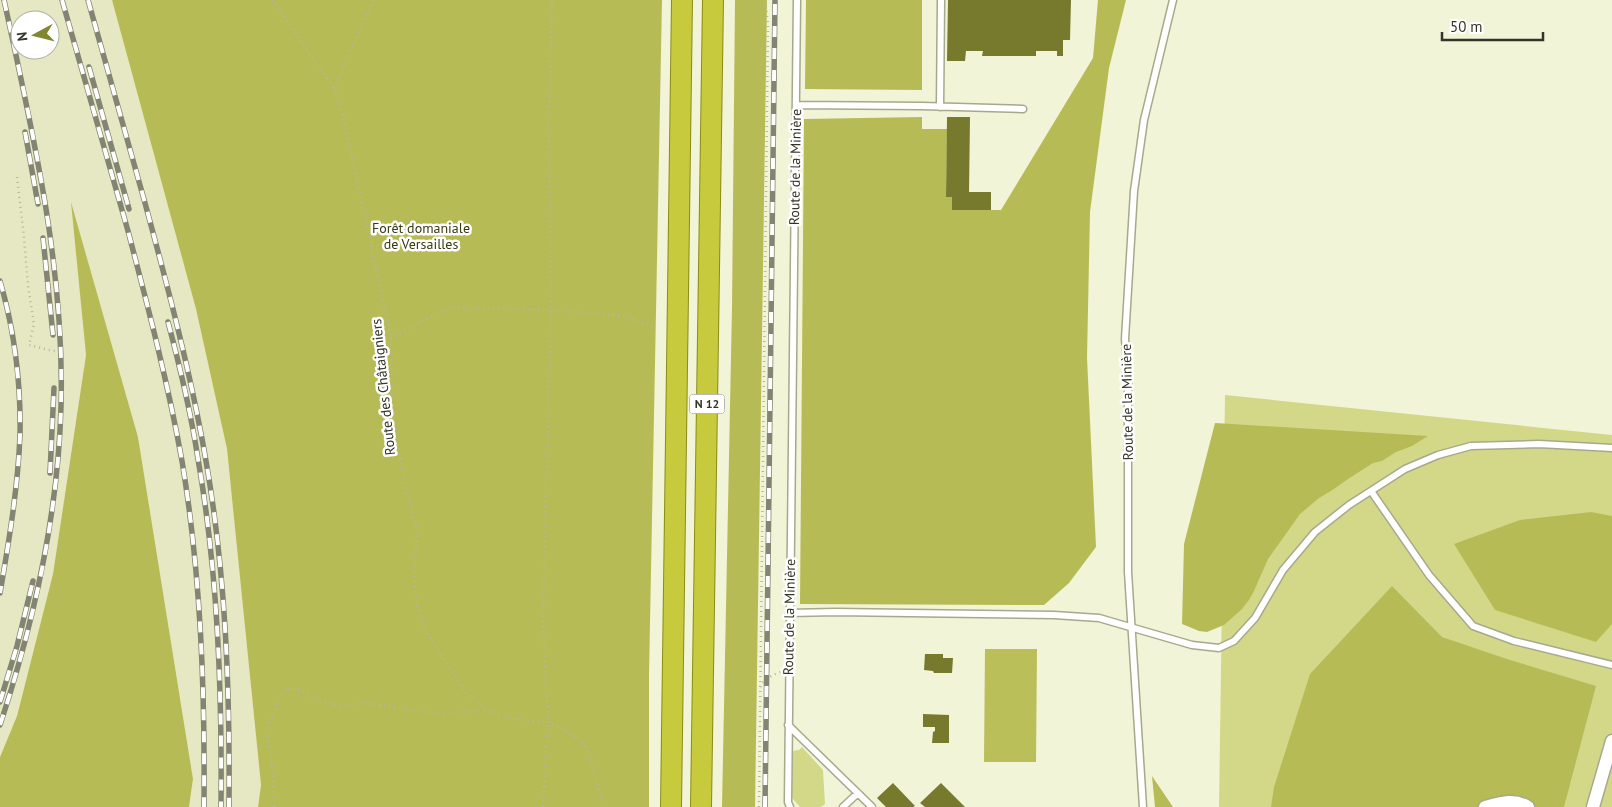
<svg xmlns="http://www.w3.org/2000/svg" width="1612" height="807" font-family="'PT Sans',sans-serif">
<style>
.built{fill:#e5e8c2;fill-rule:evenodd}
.green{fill:#d3d889}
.forest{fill:#b7bb56}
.water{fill:#babf59}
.building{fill:#777a2c}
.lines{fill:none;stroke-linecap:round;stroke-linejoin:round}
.service-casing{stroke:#a6a98c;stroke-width:9}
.minor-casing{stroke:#a6a98c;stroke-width:15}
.trunk-casing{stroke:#8a8c16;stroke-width:22}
.path{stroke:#b5b79f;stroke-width:2.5;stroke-dasharray:1 4;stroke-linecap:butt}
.service{stroke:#fff;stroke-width:6}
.minor{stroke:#fff;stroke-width:12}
.trunk{stroke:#c7ca3c;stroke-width:20}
.rail-casing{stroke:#838471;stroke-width:5.5}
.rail{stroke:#fff;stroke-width:4;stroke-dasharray:11;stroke-linecap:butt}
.labels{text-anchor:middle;stroke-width:5;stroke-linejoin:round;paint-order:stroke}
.shield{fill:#fff;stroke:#717169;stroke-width:1}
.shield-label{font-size:12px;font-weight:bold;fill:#343429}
.street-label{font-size:14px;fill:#343429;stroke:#fff}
.park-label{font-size:14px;fill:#3a3b10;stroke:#fff}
</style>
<rect width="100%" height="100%" fill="#f1f4d6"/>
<path class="built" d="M0 0H112L196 309 227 449 261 785 258 807H189L193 779 138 437 72 206 86 355 53 574 17 716 0 757ZM20 20H50V50H20Z"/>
<path class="green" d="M1225 395 1612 435V807H1219Z
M802 747 823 770 825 804 821 807H800L792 798V751L799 750Z"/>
<path class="forest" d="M112 0H662L649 675V807H258L261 785 227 449 196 309Z
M735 0H767L755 807H722L732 307Z
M806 0H922V90L805 89Z
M1098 0H1126L1109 68 1090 212 1087 358 1096 547 1069 583 1044 605 800 604 804 119 922 117V129H947L946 197H952V210H1001L1093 58Z
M71 202 138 437 193 779 189 807H0V757L17 716 53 574 86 355Z
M1215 423 1428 436 1412 446 1396 452 1382 461 1373 463 1348 479 1334 489 1319 498 1300 514 1268 559 1254 591 1249 600 1242 609 1224 625 1207 632 1199 631 1182 624 1184 544Z
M1591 512 1612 516V624L1596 642 1495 610 1454 544 1520 520Z
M1392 586 1442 637 1507 659 1596 686 1564 807H1271L1274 787 1310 674Z
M1152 776 1173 807H1155Z"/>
<path class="water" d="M985 649H1037L1036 762H984Z"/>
<path class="building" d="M948 0H1071L1070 40H1063V56H1057V51H1036V56H982L983 51H966L965 61H947Z
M947 117H970L969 192H991V210H952V197H946Z
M925 654H943V658H953L952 673H934L933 671 924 670Z
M923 714 949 715V743H932L933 732 935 731V727H923Z
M893 783 915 806 913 807H886L877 798Z
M941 783 965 807H925L920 803Z"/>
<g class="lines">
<g class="service-casing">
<path id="service" d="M796 105 922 106 1023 109
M940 107 941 0
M1371 491 1429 575 1473 626 1514 641 1612 665
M789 613 836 612 1054 615 1099 618 1192 645 1219 648 1234 641 1255 618 1283 570 1315 532 1349 505 1405 469 1438 455 1471 446 1539 444 1612 448
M788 725 872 807
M790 807 788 802 797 0
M843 807 858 793
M1143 807 1128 572V374L1125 339 1134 191 1144 120 1173 0"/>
</g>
<g class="minor-casing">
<path id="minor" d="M1485 807C1500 803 1514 798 1528 807
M1593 807 1612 741"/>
</g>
<g class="trunk-casing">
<path id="trunk" d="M671 807 682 0
M701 807 713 0"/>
</g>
<path class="path" d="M272 0 334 88 343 115 391 338 392 409 403 476 417 531 414 582 418 610 426 631 465 692 487 710 508 718 548 723 565 730 582 741 586 747 592 763 604 807
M334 88 374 0
M17 177 24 237 28 286 34 324 29 345 53 351H61
M391 338 450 307 551 310 624 316 653 326
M760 687C764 679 772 675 781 672
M274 807V784L267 729 283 692 291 688 300 690 318 700 339 706 368 703 437 714 486 710
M543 807 548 723 543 618 551 310 549 114 552 0
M759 807 768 24 765 0"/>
<use href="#service" class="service"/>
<use href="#minor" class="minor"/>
<use href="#trunk" class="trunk"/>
<g class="rail-casing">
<path id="rail" d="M62 0C84 77 106 154 128 231 148 307 168 383 182 461 201 575 205 691 204 807
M88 0C107 68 126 135 145 203 168 288 191 374 206 461 226 575 230 691 229 807
M89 67 129 209
M25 132 38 204
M43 238 53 335
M0 281C14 329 21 384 20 435 18 487 9 541 0 593
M168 322C180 367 191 413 198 459 218 574 222 690 221 807
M50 473 54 388
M0 702 17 646 33 581
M0 725C34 622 58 516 61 407 65 269 33 134 4 0
M765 807 775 0"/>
</g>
<use href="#rail" class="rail"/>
</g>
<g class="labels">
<rect class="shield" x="689.5" y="394.5" width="35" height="19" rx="4"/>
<g class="shield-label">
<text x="707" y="408">N 12</text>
</g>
<g class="street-label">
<text transform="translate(795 167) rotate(-89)" y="5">Route de la Minière</text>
<text transform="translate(383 387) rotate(-96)" y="5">Route des Châtaigniers</text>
<text transform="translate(1127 402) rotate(-91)" y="5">Route de la Minière</text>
<text transform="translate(789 617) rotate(-89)" y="5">Route de la Minière</text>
</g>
<g class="park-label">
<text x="421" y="233">Forêt domaniale<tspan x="421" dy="16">de Versailles</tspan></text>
</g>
</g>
<g transform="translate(35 35) rotate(263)"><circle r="24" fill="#ffffff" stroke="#aeaea9"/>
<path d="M0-4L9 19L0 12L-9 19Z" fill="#838630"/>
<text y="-8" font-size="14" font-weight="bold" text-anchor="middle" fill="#343429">N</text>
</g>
<path d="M1442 32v8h101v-8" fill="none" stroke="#343429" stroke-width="2.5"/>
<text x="1450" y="32" font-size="15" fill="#343429" stroke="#ffffff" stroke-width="4" paint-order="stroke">50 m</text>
</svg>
